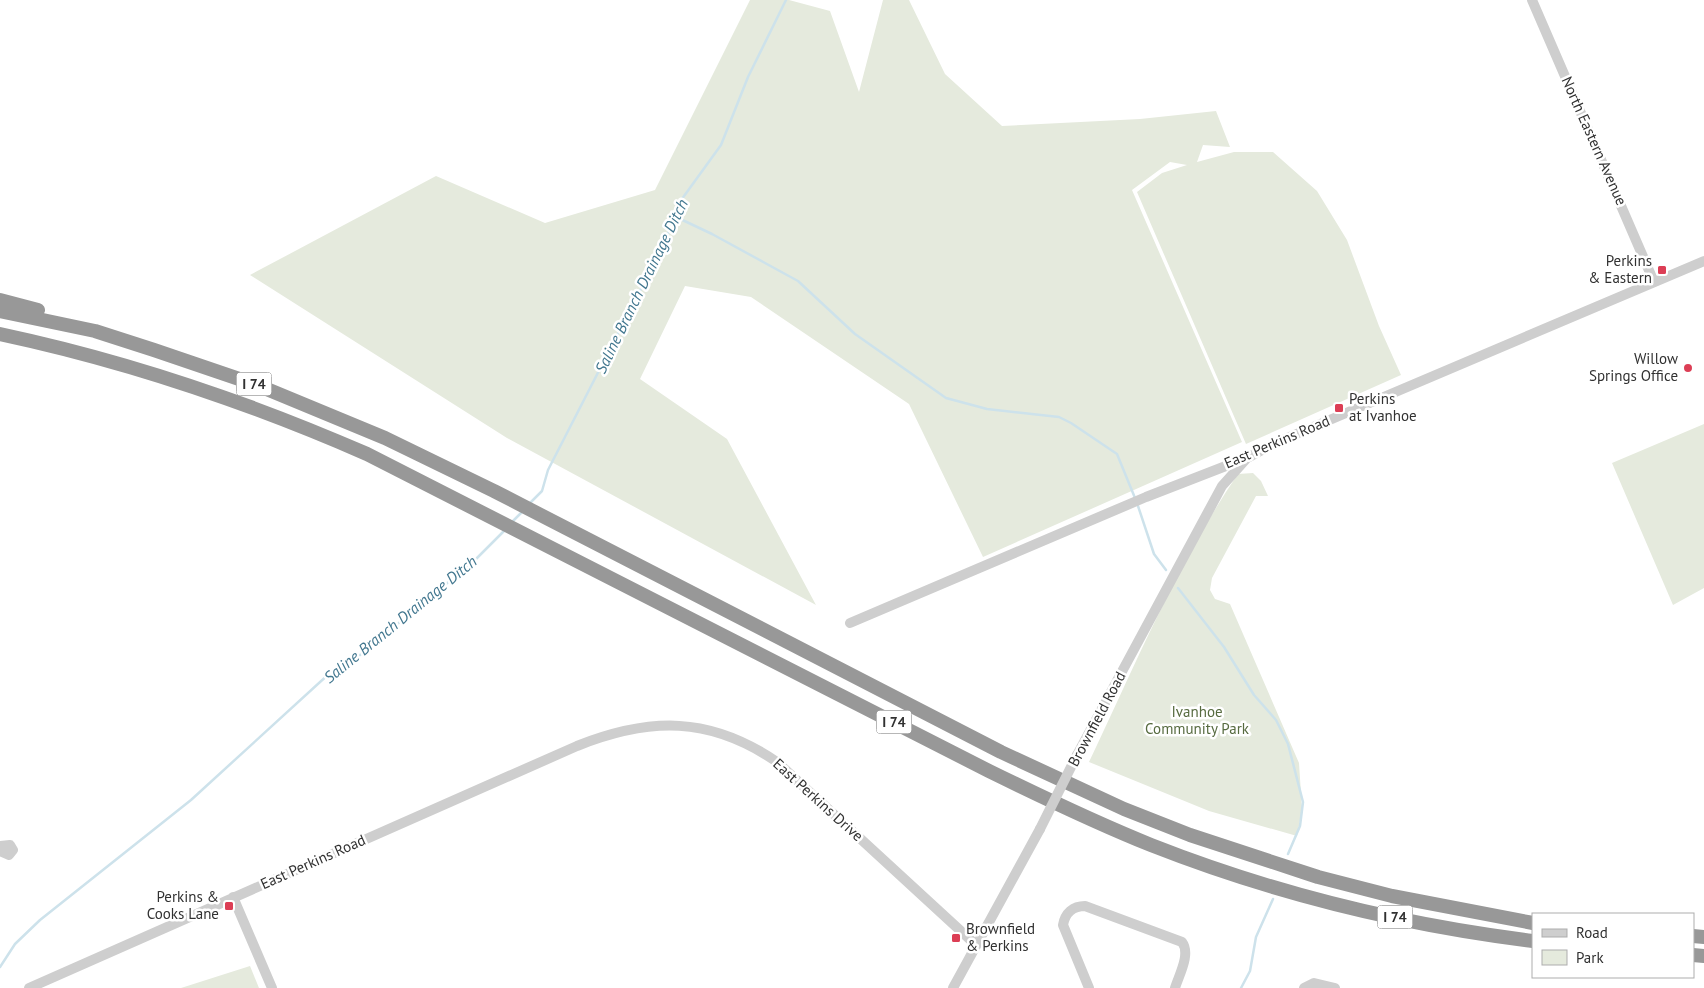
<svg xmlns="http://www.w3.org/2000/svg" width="1704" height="988" font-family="'PT Sans',sans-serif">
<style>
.green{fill:#e5eadd}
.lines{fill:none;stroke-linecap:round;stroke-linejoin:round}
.stream{stroke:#cde2eb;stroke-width:2.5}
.minor{stroke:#cecece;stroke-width:10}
.highway{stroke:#989898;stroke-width:14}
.minor-bridge{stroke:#cecece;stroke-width:10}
.poi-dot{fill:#dc3e55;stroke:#fff;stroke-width:2}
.labels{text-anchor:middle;stroke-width:5;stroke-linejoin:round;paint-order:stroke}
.shield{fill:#fff;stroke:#6f6f6f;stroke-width:1}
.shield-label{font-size:14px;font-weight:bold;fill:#313131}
.street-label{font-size:15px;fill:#313131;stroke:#fff}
.poi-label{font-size:15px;fill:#313131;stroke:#fff;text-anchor:end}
.park-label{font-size:15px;fill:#576b40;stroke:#fff}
.water-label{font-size:16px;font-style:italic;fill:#42778f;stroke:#fff}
</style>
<rect width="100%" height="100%" fill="#fff"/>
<path class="green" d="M750 0H789L830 11 859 92 883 0H909L945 74 1002 126 1140 119 1216 111 1230 147 1203 145 1197 162 1234 152H1273L1317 191 1347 240 1379 326 1401 375 1246 444 1137 192 1162 173 1187 165 1170 162 1132 190 1242 442 983 557 909 404 751 297 685 286 640 379 727 439 816 605 507 438 250 275 436 176 545 223 655 190Z
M1704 424V588L1673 605 1612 463Z
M1253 473 1261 481 1268 496H1256L1212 578 1210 590 1215 599 1230 604 1299 763 1302 809 1297 836 1209 811 1089 762C1135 666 1177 563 1238 474Z
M250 966 259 988H181Z"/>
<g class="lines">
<path class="stream" d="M674 216 712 234 798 281 855 334 946 398 987 409 1059 417 1071 423 1117 454 1135 498
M1137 503 1154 554 1166 570
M529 504 542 491 548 470 665 242 679 203 721 145 748 77 786 0
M512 522 522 512
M1178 588 1224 647 1254 695 1276 720 1288 744 1303 802 1300 826 1288 854
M0 967 15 944 40 920 191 800 331 672 354 660 475 560 505 530
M1241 988 1250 971 1256 937 1273 899"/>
<path class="minor" d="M1532 0 1654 282
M850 623 1146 497 1249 457 1273 444 1704 261
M1077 755 1222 486 1248 457
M0 846 10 845 13 850 9 855 0 851
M233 897 272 988
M29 988 577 746C650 717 710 716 777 762L976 945
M953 988 1040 829
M1089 988 1063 925C1065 913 1073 906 1085 906L1182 942C1191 954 1179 975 1175 988
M1304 988 1314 983 1335 988"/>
<path class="highway" d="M0 300 38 310
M0 311 95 331 154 350 257 385 385 438 494 491 1001 752 1124 809 1190 835 1318 877 1392 896 1533 923
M0 334C127 361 248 402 367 454L989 771C1042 797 1096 823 1151 845 1273 893 1403 925 1533 941
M1693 936 1704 937
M1693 955 1704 956"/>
<path class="minor-bridge" d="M1040 829 1077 755"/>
</g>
<g class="poi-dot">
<rect x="1657" y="265" width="10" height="10" rx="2.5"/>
<circle cx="1688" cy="368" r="5"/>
<rect x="1334" y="403" width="10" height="10" rx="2.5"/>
<rect x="224" y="901" width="10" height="10" rx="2.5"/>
<rect x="951" y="933" width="10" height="10" rx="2.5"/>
</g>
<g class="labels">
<g class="shield">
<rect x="236.5" y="372.5" width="35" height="23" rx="4"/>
<rect x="876.5" y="710.5" width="35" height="23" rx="4"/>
<rect x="1377.5" y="905.5" width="35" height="23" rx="4"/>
</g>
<g class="shield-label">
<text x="254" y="389">I 74</text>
<text x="894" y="727">I 74</text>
<text x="1395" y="922">I 74</text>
</g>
<g class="street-label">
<text transform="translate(1594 141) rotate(66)" y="5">North Eastern Avenue</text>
<text transform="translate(1277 442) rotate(-23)" y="5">East Perkins Road</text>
<text transform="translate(1097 719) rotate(-62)" y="5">Brownfield Road</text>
<text transform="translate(818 800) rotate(42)" y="5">East Perkins Drive</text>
<text transform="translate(313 862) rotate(-24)" y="5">East Perkins Road</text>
</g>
<g class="poi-label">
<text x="1652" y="266">Perkins<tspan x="1652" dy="17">&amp; Eastern</tspan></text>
<text x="1678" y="364">Willow<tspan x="1678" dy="17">Springs Office</tspan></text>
<text x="1349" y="404" text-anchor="start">Perkins<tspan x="1349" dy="17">at Ivanhoe</tspan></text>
<text x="219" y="902">Perkins &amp;<tspan x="219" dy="17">Cooks Lane</tspan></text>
<text x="966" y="934" text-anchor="start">Brownfield<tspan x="966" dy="17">&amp; Perkins</tspan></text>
</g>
<g class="park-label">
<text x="1197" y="717">Ivanhoe<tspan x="1197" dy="17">Community Park</tspan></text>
</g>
<g class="water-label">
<text transform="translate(641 286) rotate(-64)" y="6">Saline Branch Drainage Ditch</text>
<text transform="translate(400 619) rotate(-39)" y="6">Saline Branch Drainage Ditch</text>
</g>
</g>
<rect x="1532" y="913" width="162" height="65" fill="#ffffff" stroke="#adadad"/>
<rect x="1542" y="929" width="25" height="8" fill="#cecece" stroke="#adadad"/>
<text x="1576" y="938" font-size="15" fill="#313131">Road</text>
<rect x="1542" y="950" width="25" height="15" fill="#e5eadd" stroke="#adadad"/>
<text x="1576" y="963" font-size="15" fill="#313131">Park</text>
</svg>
